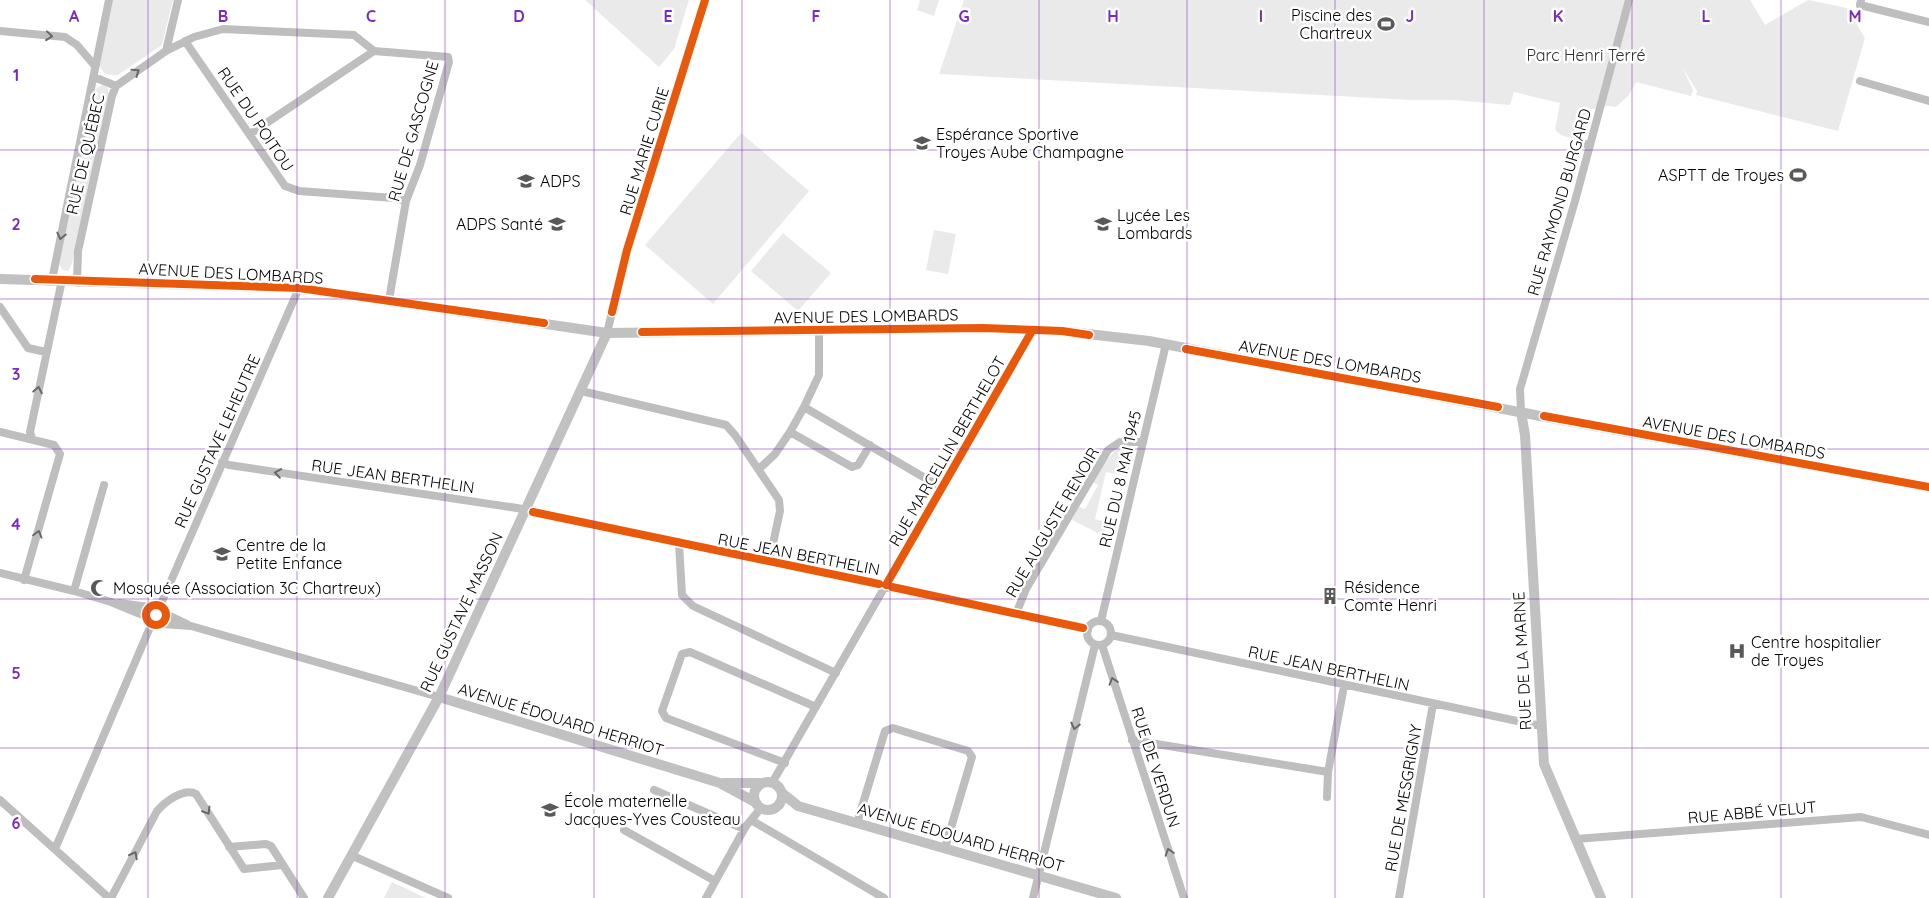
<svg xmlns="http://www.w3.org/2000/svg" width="1929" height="898" font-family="Quicksand,sans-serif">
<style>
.green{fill:#eaeaea}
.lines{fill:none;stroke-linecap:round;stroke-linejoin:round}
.street{stroke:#bebebe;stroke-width:8}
.secondary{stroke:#c1c1c1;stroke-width:10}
.cycleway-casing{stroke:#fff;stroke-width:11}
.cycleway{stroke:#e8590c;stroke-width:8}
.oneway{stroke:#686868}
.grid{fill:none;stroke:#7b2cbf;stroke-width:1;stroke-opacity:0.55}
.labels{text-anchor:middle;stroke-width:5;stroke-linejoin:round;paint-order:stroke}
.poi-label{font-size:16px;fill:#000;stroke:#fff;text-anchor:start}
.park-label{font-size:16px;fill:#2f2f2f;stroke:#fff}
.street-label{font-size:16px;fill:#000;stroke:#fff}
.grid-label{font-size:16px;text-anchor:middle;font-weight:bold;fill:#7b2cbf;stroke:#fff;stroke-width:5;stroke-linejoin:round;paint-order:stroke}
</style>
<rect width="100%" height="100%" fill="#fff"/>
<path class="green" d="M113 0H173L162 45 118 75C108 76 103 74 99 65Z
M585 0H689L674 49 659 67Z
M920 0H939L934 16 917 10Z
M964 0H1750L1765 25 1808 0 1847 8 1865 38 1838 131 1696 95 1697 91 1682 67 1693 90 1691 96 1636 82 1629 95 1616 107 1608 106 1583 111 1589 118 1584 136C1573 140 1563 138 1555 130L1560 103 1514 92 1510 105 1454 100H1412L939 74Z
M102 85 107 87 109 94 72 264 68 271 63 270 59 264 93 101 96 89Z
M741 133 809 191 713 304 645 245Z
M934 230 956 234 948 274 926 270Z
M783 233 831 273 798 311 751 271Z
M1120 445 1134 447 1128 476 1106 472 1095 519 1107 522 1104 536 1072 520 1079 507 1085 509 1098 485 1093 482 1104 463Z
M392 882 426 898H384Z"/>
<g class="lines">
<path class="street" d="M1861 0 1860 5 1929 22
M0 31 65 37 77 45 95 66
M185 41 285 186 299 191 394 198 406 201
M166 51 194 37 223 29 354 35 374 51 448 57 449 62 420 165 406 201 389 300
M94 77 116 86
M1860 81 1929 101
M250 134 374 51
M1576 142 1589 145
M52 280 109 0
M77 281 78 251 112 96 116 86 166 51 178 0
M0 307 28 348 46 352
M607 333 627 250 705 0
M581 391 726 425 735 435 779 500 780 511 769 562
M804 407 819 375V330
M1521 412 1520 389 1575 201 1629 0
M0 432 54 445 60 454 24 580
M32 438 30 432 62 280
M870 445 858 465 852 467 790 432 804 407 942 488
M222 462 229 465 517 508 1088 630
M759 469 775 454 790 432
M679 544 682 595 693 606 836 673
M0 573 74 591 111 602 145 616
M74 591 104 485
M119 603 149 607
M146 615a10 10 0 1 1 20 0a10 10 0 1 1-20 0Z
M160 606 299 288
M166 614 187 624
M1016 614 1026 589 1108 450 1120 442H1143
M1087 633a12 12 0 1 1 24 0a12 12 0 1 1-24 0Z
M1101 621 1166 344
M162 624 191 626 439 697
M1111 635 1541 726
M1102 645 1184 898
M1132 740 1328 772
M785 763 666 718 662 711 682 654 690 652 816 707
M772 783 1032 331
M654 790 744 829
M1327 797 1328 772 1344 686
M0 800 109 898
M751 820 884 898
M857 823 885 731 893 728 968 751 972 757 945 848
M624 830 715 881
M1576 839 1861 817 1929 835
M229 847 266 844 271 846 304 898
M55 849 151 625
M353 856 448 898
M111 898 157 811C165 802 184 787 196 794L244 869 282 865
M706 898 746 826 761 808
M1033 898 1095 645
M1399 898 1433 704"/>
<path class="secondary" d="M0 279 299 288 607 333 983 328 1062 331 1149 341 1540 416 1929 487
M1521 412 1525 435 1544 764 1601 898
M439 697 720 783 755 802
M754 796a14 14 0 1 1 28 0a14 14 0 1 1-28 0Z
M724 783H762
M782 793 798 806 1116 898
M328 898 439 697 607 333"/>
<g class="cycleway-casing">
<path id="cycleway" d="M35 279 299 288 544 323
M612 312 627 250 705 0
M642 332 983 328 1062 331 1089 335
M1186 349 1498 407
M1544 416 1929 487
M533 512 879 584
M886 585 1032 331
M892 587 1083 628
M146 615a10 10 0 1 1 20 0a10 10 0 1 1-20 0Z"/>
</g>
<use href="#cycleway" class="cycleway"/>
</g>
<defs><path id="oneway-chevron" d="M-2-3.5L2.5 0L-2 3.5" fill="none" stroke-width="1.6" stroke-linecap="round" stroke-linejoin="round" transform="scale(1.25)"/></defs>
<g class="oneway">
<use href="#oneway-chevron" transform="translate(49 36) rotate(6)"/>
<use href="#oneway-chevron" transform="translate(136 72) rotate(-35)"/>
<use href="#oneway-chevron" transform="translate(61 236) rotate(103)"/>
<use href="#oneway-chevron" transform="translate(38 390) rotate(-79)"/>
<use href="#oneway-chevron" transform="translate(278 473) rotate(-172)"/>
<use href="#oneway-chevron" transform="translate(38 534) rotate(-74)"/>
<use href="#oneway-chevron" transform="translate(1113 681) rotate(-108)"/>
<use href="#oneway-chevron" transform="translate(1075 726) rotate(103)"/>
<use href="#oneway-chevron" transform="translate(207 811) rotate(58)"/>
<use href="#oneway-chevron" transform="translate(1169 852) rotate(-108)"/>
<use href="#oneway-chevron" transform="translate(134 855) rotate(-62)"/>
</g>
<path class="grid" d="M148 0V898M297 0V898M445 0V898M594 0V898M742 0V898M890 0V898M1039 0V898M1187 0V898M1335 0V898M1484 0V898M1632 0V898M1781 0V898M0 150H1929M0 299H1929M0 449H1929M0 599H1929M0 748H1929"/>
<defs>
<g id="stadium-bare" transform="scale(1.35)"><path d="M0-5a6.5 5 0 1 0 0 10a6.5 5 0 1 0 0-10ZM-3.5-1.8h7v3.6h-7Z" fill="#595959" stroke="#fff" stroke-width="2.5" paint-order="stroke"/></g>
<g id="school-bare" transform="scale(1.35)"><path d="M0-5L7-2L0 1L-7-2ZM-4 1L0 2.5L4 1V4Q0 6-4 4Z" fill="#595959" stroke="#fff" stroke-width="2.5" paint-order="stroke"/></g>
<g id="university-bare" transform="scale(1.35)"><path d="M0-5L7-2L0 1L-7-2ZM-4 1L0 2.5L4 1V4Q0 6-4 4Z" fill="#595959" stroke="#fff" stroke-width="2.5" paint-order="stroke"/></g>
<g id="mosque-bare" transform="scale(1.35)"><path d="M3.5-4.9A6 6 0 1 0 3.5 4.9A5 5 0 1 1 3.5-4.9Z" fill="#595959" stroke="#fff" stroke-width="2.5" paint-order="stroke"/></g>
<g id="building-bare" transform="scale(1.35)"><path d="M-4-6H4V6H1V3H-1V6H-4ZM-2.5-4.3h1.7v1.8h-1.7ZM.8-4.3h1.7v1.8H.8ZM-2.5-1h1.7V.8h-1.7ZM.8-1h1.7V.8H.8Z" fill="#595959" stroke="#fff" stroke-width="2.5" paint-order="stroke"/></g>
<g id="hospital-bare" transform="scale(1.35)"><path d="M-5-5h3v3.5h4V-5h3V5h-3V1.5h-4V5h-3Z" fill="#595959" stroke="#fff" stroke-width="2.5" paint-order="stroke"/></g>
</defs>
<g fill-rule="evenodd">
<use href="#stadium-bare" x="1386" y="24"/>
<use href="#school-bare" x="922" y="143"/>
<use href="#stadium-bare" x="1798" y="175"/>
<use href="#university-bare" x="526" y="181"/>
<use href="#university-bare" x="557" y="224"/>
<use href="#school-bare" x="1103" y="224"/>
<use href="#school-bare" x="222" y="554"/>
<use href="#mosque-bare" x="99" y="588"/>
<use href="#building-bare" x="1330" y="596"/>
<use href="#hospital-bare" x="1737" y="651"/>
<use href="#school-bare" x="550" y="810"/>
</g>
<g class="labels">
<g class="poi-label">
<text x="1372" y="21" text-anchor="end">Piscine des<tspan x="1372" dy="18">Chartreux</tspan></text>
<text x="936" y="140">Espérance Sportive<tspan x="936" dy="18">Troyes Aube Champagne</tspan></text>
<text x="1784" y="181" text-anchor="end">ASPTT de Troyes</text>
<text x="540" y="187">ADPS</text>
<text x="1117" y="221">Lycée Les<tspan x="1117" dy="18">Lombards</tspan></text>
<text x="543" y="230" text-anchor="end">ADPS Santé</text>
<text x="236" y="551">Centre de la<tspan x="236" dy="18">Petite Enfance</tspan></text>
<text x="1344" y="593">Résidence<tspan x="1344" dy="18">Comte Henri</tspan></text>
<text x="113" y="594">Mosquée (Association 3C Chartreux)</text>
<text x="1751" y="648">Centre hospitalier<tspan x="1751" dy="18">de Troyes</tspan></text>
<text x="564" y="807">École maternelle<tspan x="564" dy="18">Jacques-Yves Cousteau</tspan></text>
</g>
<g class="park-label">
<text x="1586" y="61">Parc Henri Terré</text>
</g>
<g class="street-label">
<text transform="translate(256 119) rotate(56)" y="6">RUE DU POITOU</text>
<text transform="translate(413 131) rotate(-74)" y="6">RUE DE GASCOGNE</text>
<text transform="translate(644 151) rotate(-73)" y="6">RUE MARIE CURIE</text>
<text transform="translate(85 154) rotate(-77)" y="6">RUE DE QUÉBEC</text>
<text transform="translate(1559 202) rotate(-74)" y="6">RUE RAYMOND BURGARD</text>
<text transform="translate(231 273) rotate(3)" y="6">AVENUE DES LOMBARDS</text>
<text transform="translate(866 316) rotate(-1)" y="6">AVENUE DES LOMBARDS</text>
<text transform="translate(1330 361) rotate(10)" y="6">AVENUE DES LOMBARDS</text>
<text transform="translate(1734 437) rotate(10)" y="6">AVENUE DES LOMBARDS</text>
<text transform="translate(217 441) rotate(-66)" y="6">RUE GUSTAVE LEHEUTRE</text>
<text transform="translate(947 451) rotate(-60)" y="6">RUE MARCELLIN BERTHELOT</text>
<text transform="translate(393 476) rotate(8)" y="6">RUE JEAN BERTHELIN</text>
<text transform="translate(1120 479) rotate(-77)" y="6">RUE DU 8 MAI 1945</text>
<text transform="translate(1052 522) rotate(-60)" y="6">RUE AUGUSTE RENOIR</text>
<text transform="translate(799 554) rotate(11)" y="6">RUE JEAN BERTHELIN</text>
<text transform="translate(461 612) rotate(-65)" y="6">RUE GUSTAVE MASSON</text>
<text transform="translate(1522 661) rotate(-93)" y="6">RUE DE LA MARNE</text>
<text transform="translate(1329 668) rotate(12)" y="6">RUE JEAN BERTHELIN</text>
<text transform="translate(561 719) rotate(17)" y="6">AVENUE ÉDOUARD HERRIOT</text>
<text transform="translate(1156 767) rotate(72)" y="6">RUE DE VERDUN</text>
<text transform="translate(1403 798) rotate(-80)" y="6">RUE DE MESGRIGNY</text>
<text transform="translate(1752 812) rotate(-5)" y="6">RUE ABBÉ VELUT</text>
<text transform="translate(961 837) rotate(16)" y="6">AVENUE ÉDOUARD HERRIOT</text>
</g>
</g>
<g class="grid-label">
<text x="74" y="22">A</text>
<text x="223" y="22">B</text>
<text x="371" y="22">C</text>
<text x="519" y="22">D</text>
<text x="668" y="22">E</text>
<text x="816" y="22">F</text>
<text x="964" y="22">G</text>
<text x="1113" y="22">H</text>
<text x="1261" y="22">I</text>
<text x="1410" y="22">J</text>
<text x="1558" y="22">K</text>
<text x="1706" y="22">L</text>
<text x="1855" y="22">M</text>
<text x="16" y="81">1</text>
<text x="16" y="230">2</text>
<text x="16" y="380">3</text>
<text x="16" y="530">4</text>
<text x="16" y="679">5</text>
<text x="16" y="829">6</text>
</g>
</svg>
